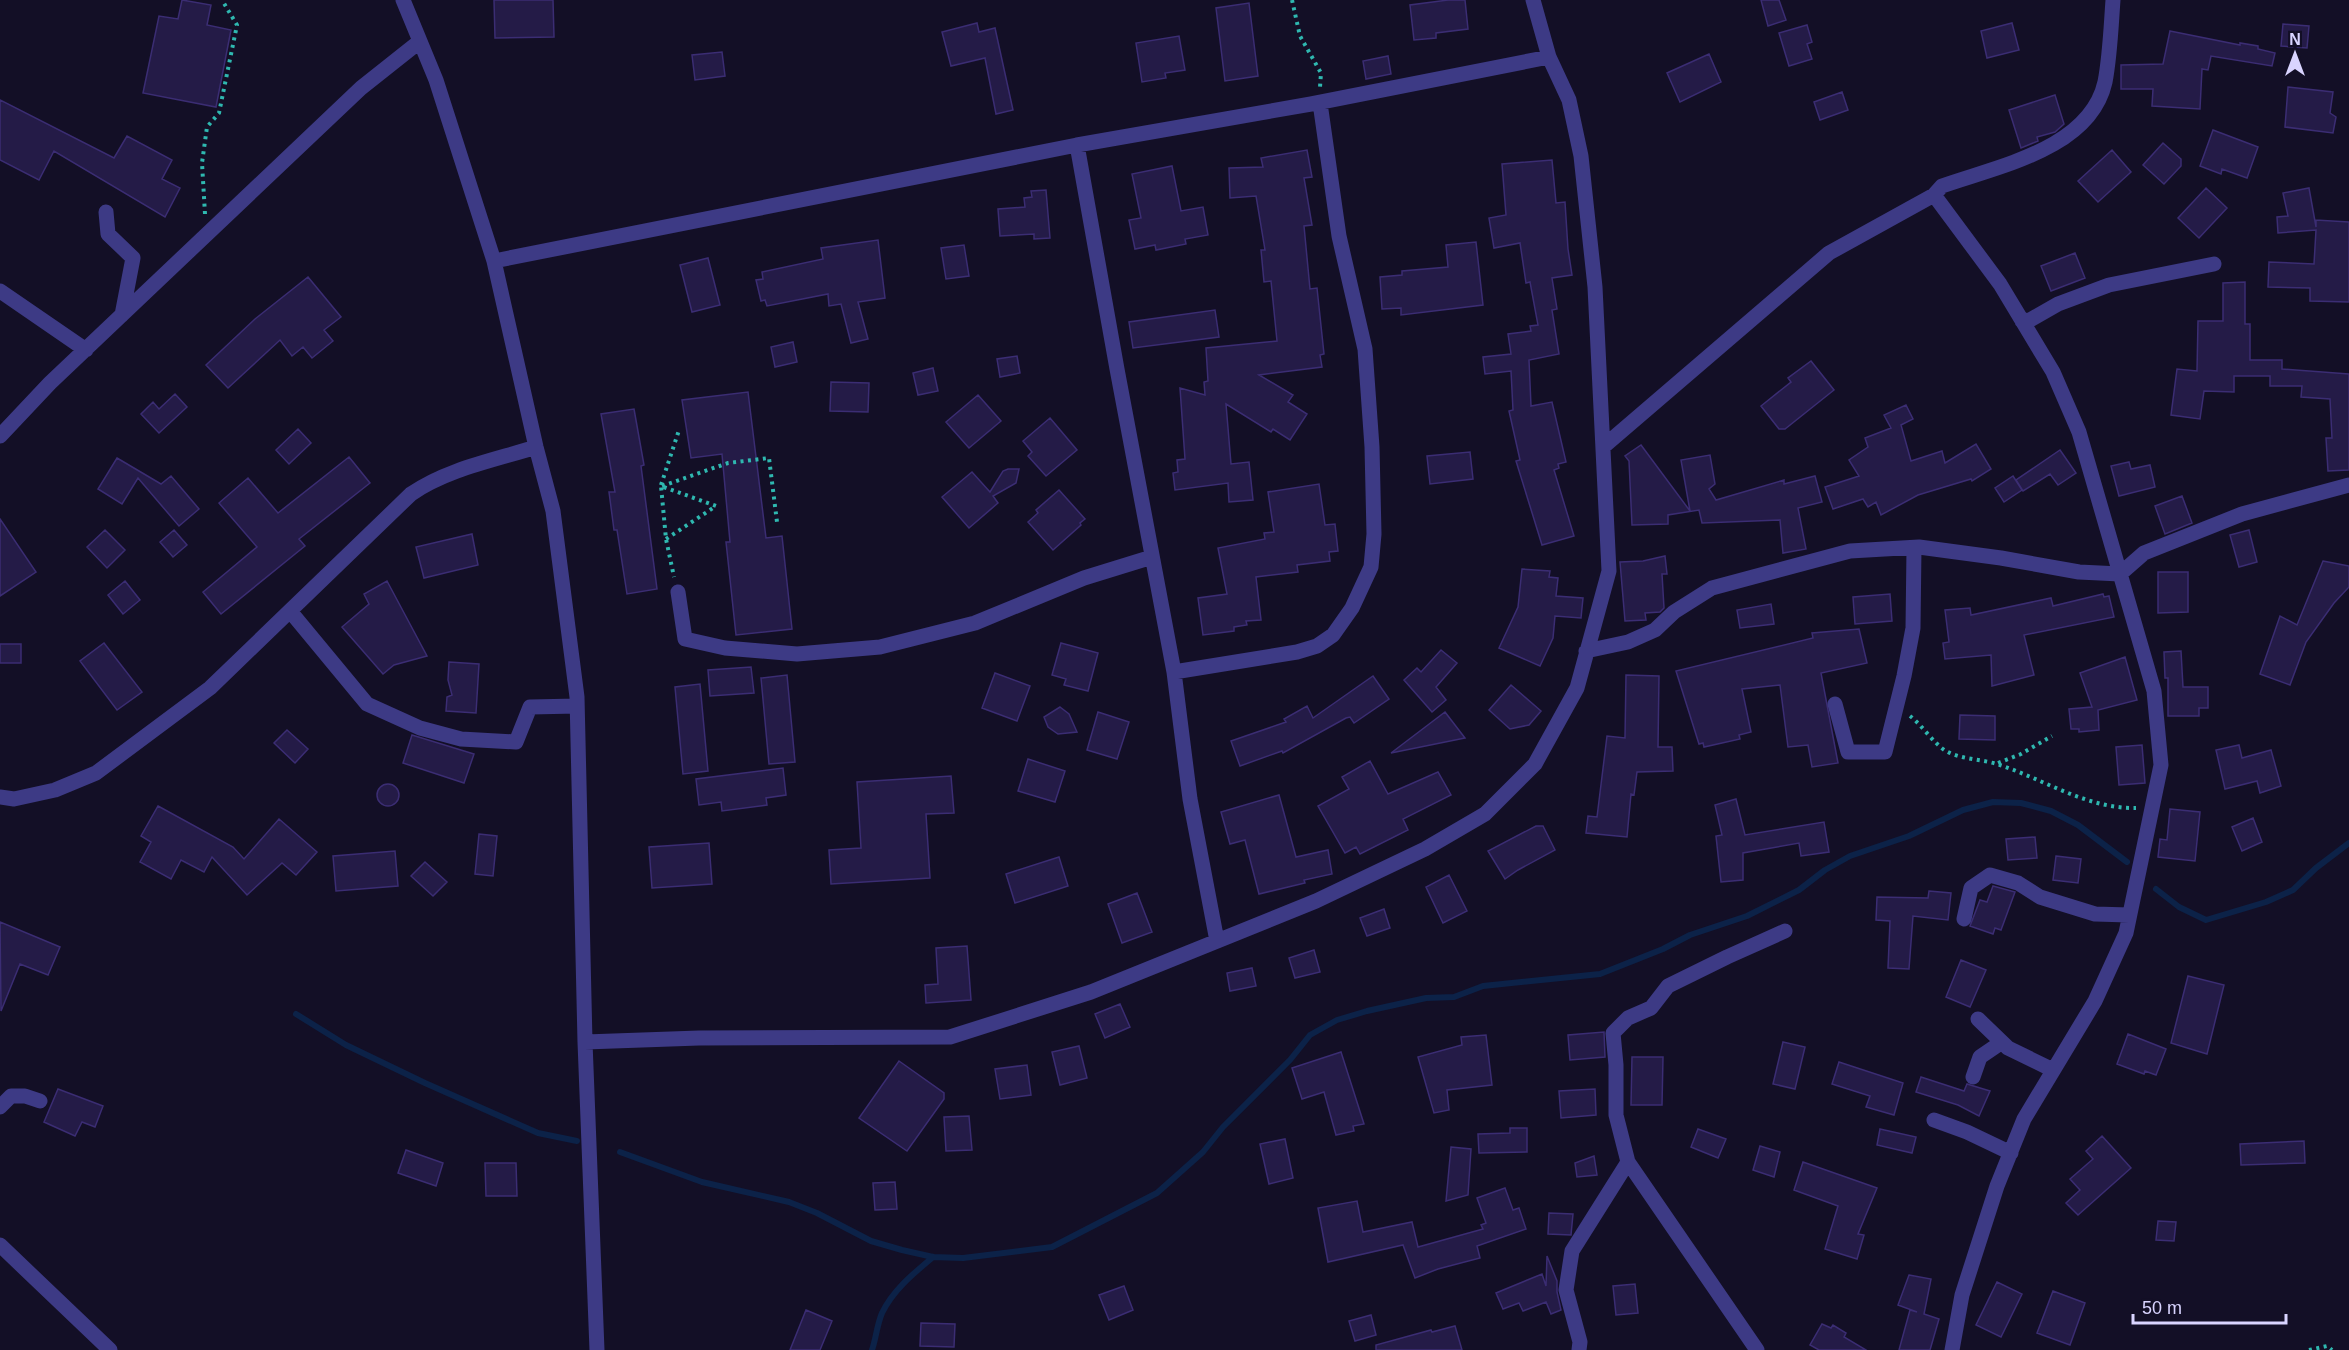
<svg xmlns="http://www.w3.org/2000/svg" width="2349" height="1350" font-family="Arial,sans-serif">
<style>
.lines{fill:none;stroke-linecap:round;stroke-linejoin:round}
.stream{stroke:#0c2248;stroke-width:6}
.building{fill:#241b47;stroke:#3b2d73;stroke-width:1.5}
.path{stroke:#2fb8b0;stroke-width:4;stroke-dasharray:3 4.5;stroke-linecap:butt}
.minor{stroke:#3d3a85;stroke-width:15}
</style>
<rect width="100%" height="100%" fill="#130f26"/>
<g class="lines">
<path class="stream" d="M2156 889 2179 907 2206 920 2266 902 2293 890 2316 868 2349 843
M296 1014 346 1045 425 1083 538 1133 577 1141
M620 1152 702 1182 789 1202 817 1213 871 1241 902 1250 933 1257 963 1258 1052 1247 1157 1193 1203 1152 1223 1127 1290 1060 1310 1035 1337 1020 1367 1011 1426 998 1454 997 1483 986 1600 974 1663 949 1690 935 1747 916 1799 890 1825 870 1850 856 1909 836 1963 810 1993 802 2021 803 2051 811 2078 825 2127 862
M872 1350C876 1338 877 1325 882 1313 893 1290 914 1273 933 1257"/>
</g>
<path class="building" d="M182 0 211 5 207 25 231 30 216 107 143 93 159 16 178 19Z
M494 0H553L554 37 495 38Z
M1448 0H1465L1468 29 1436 33V38L1414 40 1410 5Z
M1761 0H1779L1786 20 1768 26Z
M1249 3 1258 76 1225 81 1216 8Z
M977 23 979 32 995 28 1013 110 996 114 985 58 951 66 942 32Z
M2012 23 2019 50 1987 58 1981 31Z
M2283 24 2309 26 2307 48 2281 46Z
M1807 25 1812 42 1807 44 1812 59 1789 66 1779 33Z
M2170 31 2240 45V43L2258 46V49L2275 53 2272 66 2211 56 2208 70 2202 69 2200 109 2152 106 2153 89H2121V65L2163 64Z
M1179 36 1185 70 1165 73 1166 78 1142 82 1136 43Z
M722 52 725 76 695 80 692 55Z
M1709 54 1721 82 1680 102 1667 73Z
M1388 56 1391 74 1366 79 1363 61Z
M2288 87 2333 92 2330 113 2336 117 2333 133 2285 127Z
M1842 92 1848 110 1820 120 1814 102Z
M2055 95 2064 124 2055 132 2037 137 2038 141 2021 148 2009 110Z
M0 100 114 158 127 136 172 160 162 179 180 188 165 217 54 151 39 180 0 160Z
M2213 130 2258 147 2247 178 2222 169 2221 174 2200 166Z
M2163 143 2181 159V166L2164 184 2143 165Z
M1307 150 1312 177 1304 178 1312 225 1304 226 1310 289 1317 288 1324 354 1320 355 1322 367 1259 375 1293 395 1288 402 1307 414 1290 440 1273 429 1271 432 1226 404 1231 464 1249 462 1253 500 1229 502 1228 483 1175 490 1173 473 1178 472 1177 460 1185 459 1180 388 1205 395 1204 382 1208 381 1206 348 1277 341 1271 281 1264 282 1261 250H1265L1256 196 1230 198 1229 168 1263 167 1261 158Z
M2112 150 2131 172 2098 202 2078 181Z
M1552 160 1556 203 1565 202 1568 249 1572 275 1552 278 1557 309 1552 310 1559 354 1529 360 1531 406 1552 402 1566 462 1558 464 1559 468 1554 470 1574 536 1542 545 1516 461 1520 460 1509 411 1513 410 1511 371 1485 374 1483 357 1511 354 1508 334 1531 331 1530 326 1538 325 1530 282 1526 283 1520 243 1494 248 1489 218 1506 215 1502 164Z
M1172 166 1181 211 1203 207 1208 235 1185 239 1186 244 1156 250 1155 245 1135 249 1129 220 1141 218 1132 174Z
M2206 188 2227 208 2199 238 2178 218Z
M2309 188 2316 227V220L2349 222V302L2310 301V288L2268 287 2269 262 2314 264 2316 230 2278 233 2277 217 2288 216 2283 193Z
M1046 190 1050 238 1034 239V234L1000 236 998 209 1025 207 1024 198 1032 197 1031 191Z
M878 240 885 298 858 302 868 339 851 343 841 304 829 306 828 294 767 306 765 300 761 301 756 280 763 279 762 272 823 259 821 248Z
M1476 242 1483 305 1401 315V308L1382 309 1380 277 1402 275V271L1448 267 1446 245Z
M964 245 969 276 946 279 941 248Z
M2075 253 2085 278 2051 291 2041 266Z
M708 258 720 305 692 312 680 265Z
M308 277 341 317 324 330 333 341 312 358 303 347 292 356 280 340 228 388 206 365 255 319Z
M2245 282V324H2250V360H2282V369L2349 374V470L2328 471 2326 438H2332L2330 399 2301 397 2302 386H2270V376H2234V392L2204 391 2200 419 2171 415 2177 369 2197 371 2198 321H2223V283Z
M1215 310 1219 337 1133 348 1129 322Z
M793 342 797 362 775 367 771 347Z
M1017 356 1020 373 1000 377 997 359Z
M1811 361 1834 390 1785 429H1779L1761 406 1791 382 1788 378Z
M933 368 938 391 918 395 913 373Z
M831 382 869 383 868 412 830 411Z
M748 392 766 538 782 536 792 629 736 635 726 542H730L722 454 691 458 682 400Z
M175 394 187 407 159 433 141 414 153 402 159 409Z
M978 395 1001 421 969 448 946 422Z
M1906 405 1913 419 1901 425 1911 461 1942 451 1945 463 1976 444 1991 469 1972 481 1971 479 1918 495 1881 515 1876 502 1868 507 1863 499 1833 509 1825 487 1859 476 1849 460 1868 447 1865 438 1891 428 1884 415Z
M634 409 644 465 641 466 657 589 627 594 617 530H614L609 492H615L601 414Z
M1050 418 1077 450 1046 476 1028 456 1032 452 1023 441Z
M298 429 311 443 289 464 276 450Z
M1641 445 1690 511 1681 460 1710 455 1715 484 1709 489 1716 500 1784 480V484L1815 476 1822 502 1798 508 1806 549 1783 553 1780 520 1702 523 1699 510 1668 515V524L1632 525 1629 461 1625 456Z
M2060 450 2076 473 2058 485 2050 474 2023 491 2016 480Z
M1470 452 1473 479 1430 484 1427 456Z
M349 457 370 483 299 539 305 546 221 614 203 592 257 547 219 503 248 478 278 513Z
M117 458 161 484 171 476 199 509 179 526 138 478 122 504 98 489Z
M2129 462 2131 469 2150 465 2155 487 2119 496 2111 466Z
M1008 469H1019L1016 483 993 496 998 503 969 528 942 497 972 472 990 492 1003 471Z
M2013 476 2022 490 2004 502 1995 488Z
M1319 484 1325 525 1335 524 1338 551 1329 552 1330 561 1297 565 1298 572 1256 577 1261 620 1246 621 1247 625 1234 627V631L1203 635 1198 598 1227 594 1218 548 1265 539 1264 533 1274 532 1268 492Z
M1059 490 1085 519 1080 523 1081 525 1053 550 1028 522 1038 513 1036 510Z
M2182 496 2192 523 2165 534 2155 506Z
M0 519 36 572 0 596Z
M105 530 125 550 107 568 87 547Z
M174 530 187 545 173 557 160 542Z
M2249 530 2257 562 2239 567 2230 535Z
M472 534 478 565 424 578 416 547Z
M1665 556 1667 574H1662L1664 608 1660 612 1645 613 1646 620 1625 621 1620 562 1643 561Z
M2323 561 2349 566V587L2334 603 2306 642 2290 685 2260 674 2280 616 2297 625Z
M1522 569 1550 571 1549 577 1558 578 1556 596 1583 598 1581 618 1555 616 1553 638 1540 666 1499 648 1518 607Z
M2158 572H2188V612L2158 613Z
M125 581 140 600 123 614 108 595Z
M387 581 427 656 394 665 383 674 342 627 369 604 364 594Z
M1890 594 1892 621 1855 624 1853 597Z
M2103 594 2104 597 2109 596 2114 617 2024 635 2034 675 1992 686 1991 655 1945 659 1943 643 1949 642 1945 610 1970 608 1971 615 2051 598 2053 606Z
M1771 604 1774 624 1740 628 1737 610Z
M1859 629 1867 663 1821 673 1838 763 1812 767 1808 745 1788 747 1780 685 1742 689 1751 732 1739 735 1740 739 1704 747 1703 743 1699 744 1676 671 1813 638 1812 633Z
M104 643 142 692 117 710 80 661Z
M1061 643 1098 653 1088 691 1064 685 1066 679 1052 675Z
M0 644H21V663H0Z
M1441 650 1457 663 1436 687 1446 700 1432 712 1404 680 1417 668 1421 672Z
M2181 651 2183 687H2208V708H2199V716H2168V678H2165L2164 652Z
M2125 657 2137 700 2098 710 2099 730 2079 732V729H2071L2069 709 2092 707 2080 673Z
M449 662 479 664 476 713 446 711 447 697 452 695 448 680Z
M751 667 754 693 710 696 708 670Z
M995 673 1030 686 1017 721 982 708Z
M787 675 795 762 769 764 761 678Z
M1626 675 1659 676 1658 747H1672L1673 771 1637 772 1634 795 1631 794 1627 837 1586 833 1588 816 1597 817 1607 736 1625 738Z
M1373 676 1389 699 1354 723 1350 717 1346 718 1283 753 1282 751 1240 766 1231 741 1286 722 1284 719 1307 706 1313 718Z
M700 684 708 771 683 774 675 687Z
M1511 685 1541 711 1529 725 1510 729 1489 710Z
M1060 707 1069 714 1077 732 1058 734 1048 727 1044 717Z
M1098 712 1129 722 1117 759 1087 750Z
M1445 712 1465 738 1391 753Z
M1960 715 1995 716V740L1959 739Z
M287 730 308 749 295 763 274 743Z
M412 735 474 754 464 783 403 763Z
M2142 745 2145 783 2119 785 2116 747Z
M2239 745 2242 758 2271 750 2281 786 2260 793 2257 781 2225 789 2216 750Z
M1028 759 1065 771 1055 802 1018 791Z
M1370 761 1388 794 1438 772 1451 795 1403 819 1408 830 1360 854 1356 847 1345 853 1318 806 1349 789 1342 777Z
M783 768 786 795 766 798 767 805 722 811 721 802 699 805 696 779Z
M951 776 954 813 926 814 930 878 831 884 829 850 861 848 857 782Z
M377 795a11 11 0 1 1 22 0a11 11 0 1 1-22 0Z
M1279 795 1296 857 1328 850 1332 874 1304 880 1305 883 1259 894 1245 840 1230 844 1221 812Z
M1736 799 1745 835 1824 822 1829 852 1801 856 1799 843 1743 853V880L1721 882 1716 836 1722 835 1715 805Z
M158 806 233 847 244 859 279 819 317 852 296 875 282 863 247 895 212 857 204 872 181 860 171 879 140 862 151 842 141 836Z
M2170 809 2200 812 2195 861 2158 857 2160 839 2167 840Z
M2253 818 2262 842 2242 851 2232 827Z
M1536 826H1543L1555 850 1518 870 1505 879 1488 851Z
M479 834 497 836 493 876 475 874Z
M2035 837 2037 858 2008 860 2006 839Z
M709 843 712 884 652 888 649 847Z
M395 851 398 886 336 891 333 856Z
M2056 856 2081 859 2078 883 2053 880Z
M1059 857 1068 886 1015 903 1006 874Z
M425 862 447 882 433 896 411 876Z
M1449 875 1467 911 1443 923 1426 887Z
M1993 886 2015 892 2001 930 1995 928 1993 934 1970 926 1980 900 1987 902Z
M1929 891 1951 893 1948 920 1913 916 1909 969 1888 968 1890 921 1876 920 1877 897 1928 898Z
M1137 893 1152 932 1122 943 1108 904Z
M1384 909 1390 928 1367 936 1360 918Z
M0 922 60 947 48 975 20 964 1 1011Z
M967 946 971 1000 926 1003 925 985 938 984 936 948Z
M1314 950 1320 972 1295 978 1289 958Z
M1961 960 1986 970 1970 1007 1946 997Z
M1252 968 1256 986 1230 991 1227 973Z
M2188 976 2224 985 2207 1054 2171 1043Z
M1120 1004 1130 1027 1105 1038 1095 1014Z
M1604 1032 1605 1057 1570 1060 1568 1035Z
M2128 1034 2166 1049 2156 1075 2145 1071 2144 1074 2117 1064Z
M1486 1035 1492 1085 1447 1090 1449 1110 1434 1113 1418 1057 1462 1045 1461 1037Z
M1783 1042 1805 1047 1795 1089 1773 1084Z
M1079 1046 1087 1078 1060 1085 1052 1052Z
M1341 1052 1364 1124 1353 1126 1354 1131 1336 1135 1324 1092 1302 1099 1292 1068Z
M1632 1057H1663L1662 1105H1631Z
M899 1061 944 1093V1099L907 1151 859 1118Z
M1839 1062 1903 1083 1894 1115 1866 1107 1870 1096 1832 1084Z
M1027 1065 1031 1095 1000 1099 995 1069Z
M1921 1077 1964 1091 1967 1084 1990 1091 1979 1116 1958 1105 1916 1092Z
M58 1089 103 1106 95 1127 82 1122 75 1136 44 1122Z
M1595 1089 1596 1115 1561 1118 1559 1091Z
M969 1116 972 1150 946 1151 944 1117Z
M1510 1128H1527V1152L1479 1153 1478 1134 1510 1133Z
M1698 1129 1726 1139 1718 1158 1691 1147Z
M1880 1129 1916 1137 1912 1153 1877 1145Z
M2102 1136 2131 1168 2078 1215 2066 1203 2080 1190 2070 1179 2093 1159 2086 1151Z
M1285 1139 1293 1178 1269 1184 1260 1144Z
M2304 1141 2305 1163 2241 1165 2240 1144Z
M1760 1146 1780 1152 1774 1177 1753 1170Z
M1451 1147 1471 1149 1468 1195 1446 1201Z
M406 1150 443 1163 436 1186 398 1173Z
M1594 1156 1597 1175 1577 1177 1575 1163Z
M1803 1162 1877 1188 1858 1234 1864 1235 1857 1259 1825 1249 1838 1206 1794 1190Z
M485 1163H516L517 1196H486Z
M895 1182 897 1209 875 1210 873 1183Z
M1505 1188 1513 1210 1519 1208 1526 1229 1477 1246 1480 1258 1438 1269 1415 1278 1403 1245 1328 1262 1318 1208 1357 1201 1363 1232 1412 1222 1418 1247 1483 1229 1481 1225 1486 1223 1477 1198Z
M1549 1213 1573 1214 1571 1235 1548 1234Z
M2158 1221 2176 1222 2174 1241 2156 1240Z
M1547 1256 1557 1281V1292L1561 1310 1551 1314 1546 1302 1523 1311 1519 1303 1503 1309 1496 1293 1542 1274 1546 1286Z
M1909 1275 1931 1279 1924 1314 1939 1319 1930 1350H1899L1910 1310 1917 1312 1898 1305Z
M1997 1282 2022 1294 2001 1337 1976 1325Z
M1635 1284 1638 1313 1616 1315 1613 1286Z
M1124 1286 1133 1310 1109 1320 1099 1295Z
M2053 1291 2085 1303 2070 1345 2037 1333Z
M806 1310 832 1321 820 1350H790Z
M1371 1315 1376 1335 1355 1341 1349 1321Z
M921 1323 955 1324 954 1347 920 1346Z
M1822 1324 1831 1328 1833 1325 1846 1333 1844 1337 1866 1350H1819L1810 1345Z
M1455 1326 1462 1350H1376V1345L1431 1330 1432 1332Z"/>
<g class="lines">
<path class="path" d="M1292 0 1300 36 1321 73 1320 87
M205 214 202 163 207 127 219 113 237 25 222 0
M661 485 679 430
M662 486 728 463 769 458 777 522
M666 539 716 506 661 486 666 539 674 577
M1910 716C1922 725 1934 744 1946 751 1962 760 1983 759 2000 765 2045 780 2088 809 2136 808
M1998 763 2021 754 2052 736
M2309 1350 2327 1346 2332 1350"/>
<path class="minor" d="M403 0 436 80 494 261 536 447 553 511 577 697 585 1042 597 1350
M1533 0 1549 57
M1077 145 1117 369 1174 672 1190 799 1217 941
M1934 195 2000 284 2053 372 2079 432 2154 691 2161 765 2126 933 2095 1001 2024 1119 1997 1186 1962 1295 1952 1350
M106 212 108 234 133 258 122 315
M494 261 1077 145 1311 104 1549 57 1569 100 1581 156 1595 287 1609 571 1577 688 1535 764 1485 814 1425 849 1316 901 1091 992 950 1037 699 1038 585 1042
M0 291 86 350
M2022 321 2030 320 2058 304 2109 285 2214 264
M0 436 50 383 361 88 419 42
M1603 447 1829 253 1934 195 1942 186C1998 166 2090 149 2105 82 2110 56 2111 27 2113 0
M678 592 685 639 725 648 797 654 880 647 975 623 1084 578 1152 557
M290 611 367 704 420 728 461 739 516 742 530 707 577 706
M1586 651 1628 642 1655 630 1674 612 1712 588 1850 551 1919 547 2001 558 2079 572 2120 574 2144 553 2242 514 2349 485
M1174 672 1297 652 1317 646 1333 635 1352 608 1371 567 1374 534 1372 447 1365 349 1339 236 1320 103
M1835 704 1848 752H1885L1904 676 1913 628 1914 548
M0 797 14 799 55 790 96 773 210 688 411 494C447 469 495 460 536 447
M1964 919 1971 888 1990 875 2018 883 2040 897 2095 914 2129 915
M1978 1019 2008 1048 2053 1070
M1973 1077 1980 1057 2002 1042
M0 1107 11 1096H25L40 1101
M1934 1120 1967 1132 2011 1153
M1628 1162 1757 1350
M0 1245 110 1350
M1579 1350 1580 1342 1566 1290 1572 1251 1628 1162 1616 1115V1065L1613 1033 1628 1018 1651 1008 1668 986 1727 957 1785 931"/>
</g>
<g transform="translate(2295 54)" stroke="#130f26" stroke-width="4.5" paint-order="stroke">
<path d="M0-4.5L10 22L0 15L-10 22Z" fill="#d9d4ff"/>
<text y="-9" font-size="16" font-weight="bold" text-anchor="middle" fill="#d9d4ff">N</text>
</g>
<path d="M2133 1314v9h153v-9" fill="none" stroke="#d9d4ff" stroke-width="3"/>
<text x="2142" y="1314" font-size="18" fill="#d9d4ff" stroke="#130f26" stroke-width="4.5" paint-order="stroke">50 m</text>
</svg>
